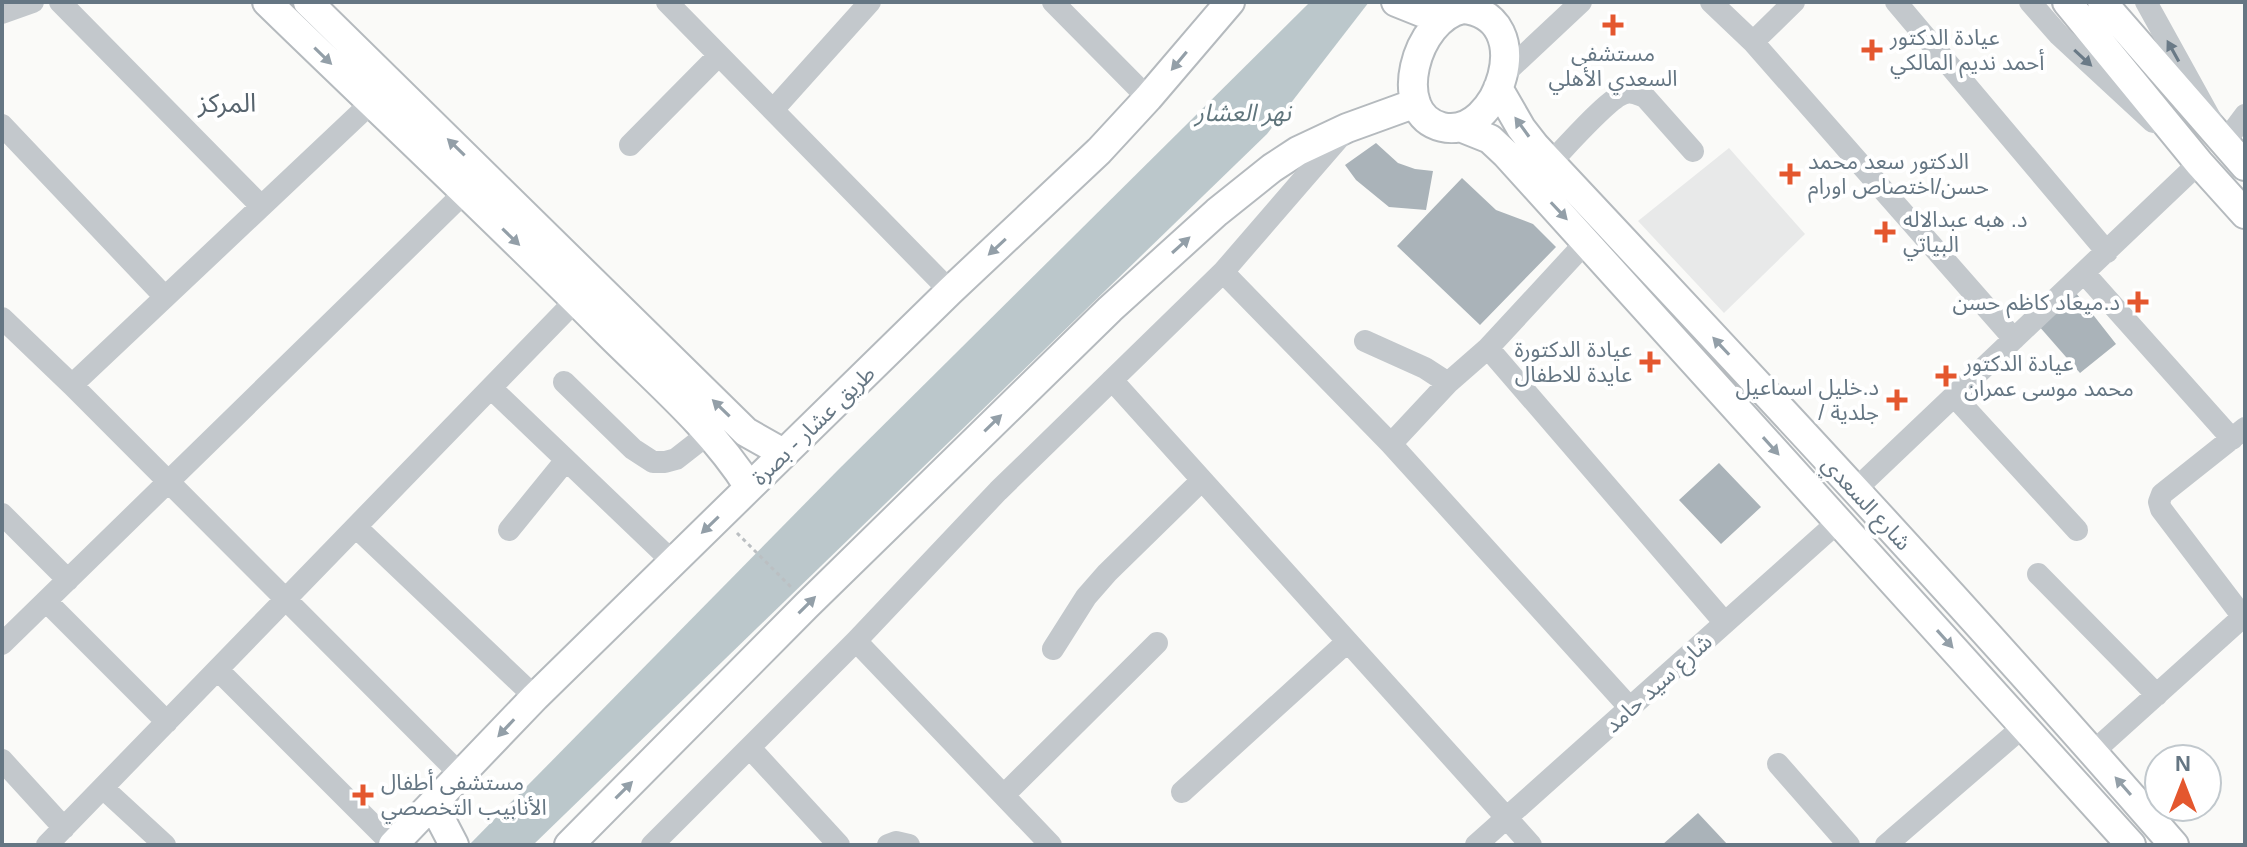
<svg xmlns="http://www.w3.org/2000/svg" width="2247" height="847" font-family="Helvetica,'Noto Sans Arabic',sans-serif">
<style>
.built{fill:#e8e9e9}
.water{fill:#bbc7cb}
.building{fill:#aab3b9}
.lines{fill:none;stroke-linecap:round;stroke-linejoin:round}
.major-casing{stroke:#b5babe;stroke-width:32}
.path{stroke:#bbbfc2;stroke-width:3;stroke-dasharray:4 4;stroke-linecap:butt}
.minor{stroke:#c3c8cc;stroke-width:22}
.major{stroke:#fff;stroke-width:28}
.oneway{fill:#6a7a87}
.oneway2{fill:#939fa8}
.poi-dot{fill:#e4572e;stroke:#fff;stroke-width:3}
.labels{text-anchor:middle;stroke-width:8;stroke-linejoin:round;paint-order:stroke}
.poi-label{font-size:22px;fill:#657683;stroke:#fff;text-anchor:start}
.street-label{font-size:22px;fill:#657683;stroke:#fff}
.water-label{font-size:24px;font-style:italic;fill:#60757c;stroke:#fff}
.quarter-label{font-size:26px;fill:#57646e;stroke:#fff}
</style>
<rect width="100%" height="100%" fill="#fafaf8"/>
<path class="built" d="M1729 148 1805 234 1724 313 1638 221Z"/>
<path class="water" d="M1310 2H1369L1267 134 533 845H469L838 470Z"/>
<path class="building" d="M1376 143 1398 163 1415 169 1433 171 1426 210 1389 207 1356 180 1345 165Z
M1462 178 1496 210 1533 224 1556 247 1480 325 1397 246Z
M2076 293 2116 344 2080 373 2038 325Z
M1719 463 1761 507 1721 544 1679 500Z
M1698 813 1728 845H1662Z"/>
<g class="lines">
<g class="major-casing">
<path id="major" d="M267 2C380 112 495 219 606 331 655 380 712 428 749 487
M308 2 746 432 783 453
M1396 2 1421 12 1445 14
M2067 2 2199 163 2245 214
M2102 2 2245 166
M1463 9C1540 16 1498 141 1442 127 1389 114 1416 18 1463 9Z
M1498 88 1521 128 1535 146C1751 376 1967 607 2174 845
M1460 127 1490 139 1506 154 2131 845
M439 798 441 820 454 845
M393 845 535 697 950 291 1099 151 1148 98 1230 2
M569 845 807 605 1110 309 1217 212 1272 168 1298 151 1347 128 1416 103"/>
</g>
<path class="path" d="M737 533 791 587"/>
<path class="minor" d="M60 2 261 206
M667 2 950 291
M1053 2 1148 98
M1711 2 1753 42 2014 339
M1896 2 2107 252
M2030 2 2059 35 2153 122
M2146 2 2224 143 2245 115
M2 13 33 2
M1753 42 1794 2
M1502 76 1581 2
M773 110 870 2
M2 125 165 297
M630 145 719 55
M1551 162C1565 148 1610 96 1626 93 1633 91 1639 95 1645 97L1693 151
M1223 272 1391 444 1630 708
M2084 273 2232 439
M2 318 72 385 461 775
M1365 341 1425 368 1448 383
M1488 348 1725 623
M1112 380 1531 845
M564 382 633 449 653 462H665L676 459 708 434
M72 385 371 103
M491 388 673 562
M1954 396 2077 530
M1391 444 1448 383 1488 348 1587 241
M1855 490 2199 163 2187 153
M2 514 68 580
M356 527 535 697
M509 530 566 460
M2038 574 2157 695
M46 601 167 722
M2243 617 2161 509 2159 502 2162 494 2245 428
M856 641 1051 845
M2 644 465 192
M1053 649 1086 597 1107 573 1201 481
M218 670 393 845
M750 748 839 845
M2093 752 2245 615
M2 760 64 828
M1778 764 1849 845
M103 788 165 845
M1182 792 1347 642
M1004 795 1157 643
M47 845 576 300
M652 845 856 641 998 491 1223 272 1345 131
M888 845 896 842 909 845
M1476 845 1839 521
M1886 845 2024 726"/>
<use href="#major" class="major"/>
</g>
<defs><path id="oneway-solid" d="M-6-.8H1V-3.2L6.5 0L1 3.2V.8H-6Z" transform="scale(2)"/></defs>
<g class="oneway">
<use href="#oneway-solid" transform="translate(2173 51) rotate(-119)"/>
<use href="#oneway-solid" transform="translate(2083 58) rotate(43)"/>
</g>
<g class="oneway2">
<use href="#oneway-solid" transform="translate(323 56) rotate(44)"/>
<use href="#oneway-solid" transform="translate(1179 61) rotate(130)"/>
<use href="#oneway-solid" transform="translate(1522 127) rotate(-126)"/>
<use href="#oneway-solid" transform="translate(456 147) rotate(-136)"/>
<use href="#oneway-solid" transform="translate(1559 211) rotate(47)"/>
<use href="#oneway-solid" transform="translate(511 237) rotate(44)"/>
<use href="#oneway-solid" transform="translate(1181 245) rotate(-42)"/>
<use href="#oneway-solid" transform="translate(997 247) rotate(137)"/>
<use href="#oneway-solid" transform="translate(1721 346) rotate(-133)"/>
<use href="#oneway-solid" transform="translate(721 408) rotate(-136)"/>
<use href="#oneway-solid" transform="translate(993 423) rotate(-44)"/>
<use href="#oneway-solid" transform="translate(1771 446) rotate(48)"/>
<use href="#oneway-solid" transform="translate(710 525) rotate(136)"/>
<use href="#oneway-solid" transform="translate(807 605) rotate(-45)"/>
<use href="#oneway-solid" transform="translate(1945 639) rotate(48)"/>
<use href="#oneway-solid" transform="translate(506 728) rotate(133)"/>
<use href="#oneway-solid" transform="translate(2123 786) rotate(-131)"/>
<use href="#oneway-solid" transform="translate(624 790) rotate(-45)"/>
</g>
<g class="poi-dot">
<path d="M1609 13h8v8h8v8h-8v8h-8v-8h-8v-8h8z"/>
<path d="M1868 38h8v8h8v8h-8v8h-8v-8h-8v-8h8z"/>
<path d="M1786 162h8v8h8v8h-8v8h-8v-8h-8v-8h8z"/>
<path d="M1881 220h8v8h8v8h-8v8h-8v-8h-8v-8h8z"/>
<path d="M2134 290h8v8h8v8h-8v8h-8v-8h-8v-8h8z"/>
<path d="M1646 350h8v8h8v8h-8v8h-8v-8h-8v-8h8z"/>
<path d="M1942 364h8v8h8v8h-8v8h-8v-8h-8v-8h8z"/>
<path d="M1893 388h8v8h8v8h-8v8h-8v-8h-8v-8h8z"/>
<path d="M359 783h8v8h8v8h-8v8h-8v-8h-8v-8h8z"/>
</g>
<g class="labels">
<g class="poi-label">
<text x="1890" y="45">عيادة الدكتور<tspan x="1890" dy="25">أحمد نديم المالكي</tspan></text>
<text x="1613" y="61" text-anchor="middle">مستشفى<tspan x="1613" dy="25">السعدي الأهلي</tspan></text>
<text x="1808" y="169">الدكتور سعد محمد<tspan x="1808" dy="25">حسن/اختصاص اورام</tspan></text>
<text x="1903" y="227">د. هبه عبدالاله<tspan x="1903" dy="25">البياتي</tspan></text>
<text x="2120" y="310" text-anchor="end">د.ميعاد كاظم حسن</text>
<text x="1632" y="357" text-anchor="end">عيادة الدكتورة<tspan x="1632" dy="25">عايدة للاطفال</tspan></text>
<text x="1964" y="371">عيادة الدكتور<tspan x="1964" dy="25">محمد موسى عمران</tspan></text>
<text x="1879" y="395" text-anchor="end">د.خليل اسماعيل<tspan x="1879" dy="25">/ جلدية</tspan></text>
<text x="381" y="790">مستشفى أطفال<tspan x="381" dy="25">الأنابيب التخصصي</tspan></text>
</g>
<g class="street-label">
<text transform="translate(813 425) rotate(-44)" y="8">طريق عشار - بصرة</text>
<text transform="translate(1867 503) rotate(47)" y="8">شارع السعدي</text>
<text transform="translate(1658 683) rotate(-42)" y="8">شارع سيد حامد</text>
</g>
<g class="water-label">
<text x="1243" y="121">نهر العشار</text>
</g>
<g class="quarter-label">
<text x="227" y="112">المركز</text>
</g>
</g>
<rect width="2247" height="847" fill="none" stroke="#657683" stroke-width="8"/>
<g transform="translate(2183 783)"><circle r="38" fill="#ffffff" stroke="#c1c8cd" stroke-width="2"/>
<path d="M0-6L14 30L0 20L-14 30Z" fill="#e4572e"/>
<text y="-12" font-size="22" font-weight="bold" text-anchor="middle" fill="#657683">N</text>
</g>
</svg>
